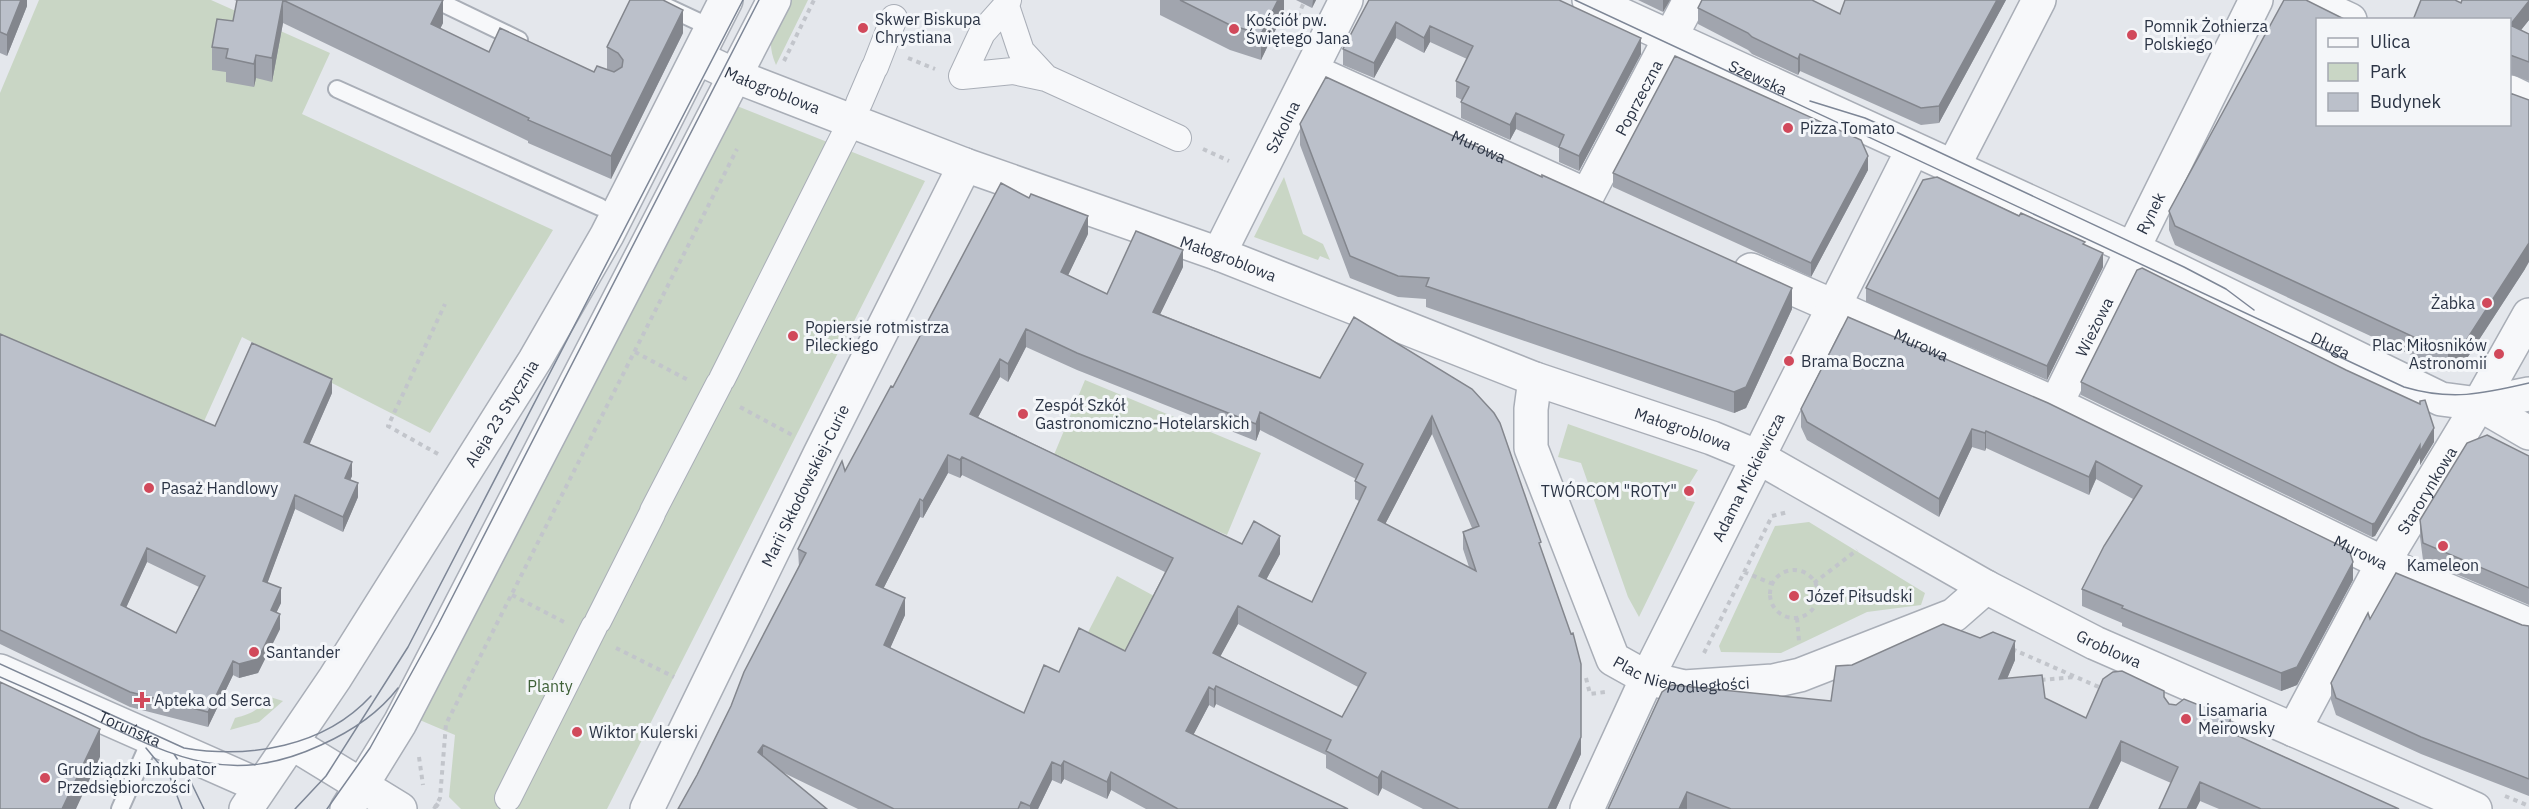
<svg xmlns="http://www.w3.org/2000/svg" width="2529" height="809" font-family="'IBM Plex Sans',sans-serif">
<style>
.green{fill:#c9d6c5}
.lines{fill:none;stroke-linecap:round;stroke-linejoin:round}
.service-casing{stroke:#a9aeb7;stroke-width:20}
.pedestrian-casing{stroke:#a9aeb7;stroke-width:28}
.minor-casing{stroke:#a9aeb7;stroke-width:36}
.tertiary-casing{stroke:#a9aeb7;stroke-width:36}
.path{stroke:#c2c5cb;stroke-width:4;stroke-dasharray:4.5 4.5;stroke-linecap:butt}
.service{stroke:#f7f8fa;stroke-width:16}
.pedestrian{stroke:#f7f8fa;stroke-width:26}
.minor{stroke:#f7f8fa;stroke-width:33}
.tertiary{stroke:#f7f8fa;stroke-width:33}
.tram{stroke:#7d8696;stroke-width:1.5}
.wall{fill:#a1a5ae;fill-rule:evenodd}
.shaded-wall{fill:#83868d}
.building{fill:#bbc0ca;stroke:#83868d;stroke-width:1.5;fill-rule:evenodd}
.poi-dot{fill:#d1495b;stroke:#f4f6f9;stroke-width:2}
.labels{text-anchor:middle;stroke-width:6;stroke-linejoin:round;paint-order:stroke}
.poi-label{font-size:16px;fill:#2b3445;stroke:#f4f6f9;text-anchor:start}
.street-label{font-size:16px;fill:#2b3445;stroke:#f4f6f9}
.park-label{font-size:16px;fill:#3f6138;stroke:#f4f6f9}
</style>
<rect width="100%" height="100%" fill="#e4e7ec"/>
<path class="green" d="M39 0H211L330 53 302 114 553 230 430 433 242 337 201 428 0 344V93Z
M782 0H808L776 65C765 41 774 24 782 0Z
M732 104 925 181 607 809H461L449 797 455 735 415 718Z
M1284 177 1303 234 1323 244 1330 260 1320 256 1318 260 1254 237Z
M1085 380 1261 453 1227 535 1051 462Z
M1568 424 1698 470 1685 491 1686 500 1695 502 1639 617 1628 597 1581 463 1558 457Z
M1809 522 1925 593 1921 605 1867 612 1781 653 1721 652 1719 646 1775 526Z
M1117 576 1156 597 1124 661 1084 640Z
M267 696 283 701 259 722 230 730 235 718C252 714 259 710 267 696Z"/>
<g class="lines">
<g class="service-casing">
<path id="service" d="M436 0 519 40
M652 0 712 28
M337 89 600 207
M120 809 151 739"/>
</g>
<g class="pedestrian-casing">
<path id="pedestrian" d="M1008 0 1006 6 1021 51 1046 78 1178 138
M1006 6 982 33 962 76 1013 71 1046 78
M875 67 894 18
M859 103 874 68
M722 379 847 130
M653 511 719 384
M598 621 652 514
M508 798 594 627"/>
</g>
<g class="minor-casing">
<g id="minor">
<path id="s1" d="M1589 0 2150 257 2441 399 2479 404 2529 433"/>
<path d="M2307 0 2350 20"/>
<path id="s2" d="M698 58 743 79 965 165 1219 254 1535 379 1712 438 1758 457 1986 587 2095 643 2475 809"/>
<path id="s3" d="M1312 71 1584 194"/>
<path d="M2510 92 2529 101"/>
<path d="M1953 167 2039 0"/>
<path id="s4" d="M1587 196 1690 0"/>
<path id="s5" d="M1219 254 1346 0"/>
<path id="s6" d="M1751 270 2056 404 2383 563 2529 625"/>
<path id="s7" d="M1535 379 1531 409V448L1613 659 1647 678 1684 687 1773 681 1800 675 1954 615 1986 587"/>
<path id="s8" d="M2056 404 2256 0"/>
<path d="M2479 404 2529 394"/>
<path id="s9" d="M0 671 260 786"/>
<path id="s10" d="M2294 730 2383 563 2479 404 2529 315"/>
<path id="s11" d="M647 809 820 454 965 165"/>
<path id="s12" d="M1587 809 1647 678 1913 149"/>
</g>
</g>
<g class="tertiary-casing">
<g id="tertiary">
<path d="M292 743 400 809"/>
<path id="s13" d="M246 809 335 678 535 360 607 235 726 0"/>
<path d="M347 809 400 723 774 0"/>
</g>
</g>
<path class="path" d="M1294 25 1305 0
M908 58 935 69
M784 61 814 0
M1203 149 1229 161
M635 352 688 380
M740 407 794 436
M438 454 388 426 445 304
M1770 594a24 24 0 1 1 48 0a24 24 0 1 1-48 0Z
M1744 572 1773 584
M1814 583 1857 550
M512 595 564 622
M1797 618 1799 641
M616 648 674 677
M2012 649 2101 688
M1704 653 1772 516 1788 512
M1586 678 1590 694 1605 692
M2041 680 2075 677
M419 757 423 785
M2505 796 2529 806
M435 804 442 809
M434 809 440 798 446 724 737 149"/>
<use href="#service" class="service"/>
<use href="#pedestrian" class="pedestrian"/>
<use href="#minor" class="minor"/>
<use href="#tertiary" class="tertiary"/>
<path class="tram" d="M1575 0 2404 387C2451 401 2482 394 2529 383
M1810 101 1865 118 1894 131 2184 267 2226 289 2254 310
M0 664 184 748C249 759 324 747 371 696
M0 677C32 691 64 705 96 720 177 759 233 786 321 745 350 732 378 714 398 688
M146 748 170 777 182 809
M174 754 187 774 204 809
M295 809 326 776 408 647 743 0
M327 809 370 748 438 625 759 0"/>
</g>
<path class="wall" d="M0 0H27V6L7 56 0 53Z
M234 0H443V23L440 29 489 52 594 72 607 69V47L683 33 611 179 528 143V141L283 23 272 82 256 78 254 87 226 82V72L212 70V47L233 21 237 1Z
M1160 0H1284V12L1261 60 1230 50 1160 15Z
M1296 0H1316L1312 8Z
M1369 0 1641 54 1579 171 1559 162V148L1516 129 1510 140 1461 118V102L1462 100 1456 97V81L1467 59 1430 42 1424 53 1396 38 1374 78 1343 65V49Z
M1638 0H1670L1663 12Z
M1845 0H2006L1939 123 1921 125 1800 71 1798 75 1752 54 1748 50 1698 24V8L1840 14Z
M2529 0V20L2521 30 2529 34V81L2510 74V20L2461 3Z
M1300 124 1792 309 1746 408 1734 413 1426 307V299L1398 297 1350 278 1300 145Z
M1868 170 1811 277 1613 187V173Z
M2169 211 2525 269 2460 369 2448 372 2175 245 2169 230Z
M2019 216 2085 245 2103 267 2047 380 1866 302V288Z
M1088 234 1068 275 1107 294 1183 267 1160 314 1320 378 1354 317 1541 549 1581 664V754L1556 809H1423L1382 788 1378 796 1326 768V755L1216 704 1214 708 1209 705 1193 735 1348 809H1146L1111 790 1107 799 1064 779 1061 784 1052 780 1038 809H858L782 772 697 775 799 567 798 549 845 471 893 387ZM1026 347 1077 370 1256 441 1260 430 1356 479 1355 481V499L1359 501 1312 602 1266 580 1280 554 1242 544 978 417 1000 377 1008 382ZM1432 434 1472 528 1463 532V549L1469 567 1385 524ZM948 473 960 478 962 475 1165 572 1125 651 1059 672 1024 713 890 648 905 615 883 589 920 517 923 518ZM1238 624 1358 687 1342 717 1220 656Z
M1848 317 2353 580 2297 685 2281 691 2122 626V623L2082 606V589L2133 499 2096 479 2089 495 1986 448 1985 451 1972 447 1939 517 1807 440 1801 427V409Z
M0 334 215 426 332 393 309 445 352 476 350 480 358 497 343 532 295 509 267 583 281 603 276 613 280 629 258 673 239 678 233 675 208 727 130 707 0 644ZM147 562 199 587 176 633 126 607Z
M2081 382 2434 442 2420 465V458L2375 536 2372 537 2081 395Z
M2529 456V605L2423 560 2420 537V520Z
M2370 619 2529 626V796L2421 754 2336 715 2331 700V683Z
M2015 660 2007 678 2045 698 2086 718 2164 698 2169 704 2399 809H2219L2200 801 2196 809H2159L2171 783 2121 761 2098 809H1608L1831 701Z"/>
<path class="shaded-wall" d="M21 0H27V6L7 56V35Z
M283 0V23L272 82V58Z
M443 0V23L431 47V24Z
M1278 0H1284V12L1261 60V34Z
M1313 0H1316L1312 8Z
M1663 0H1670L1663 12Z
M1997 0H2006L1939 123V106Z
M2529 1V20L2510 44V25Z
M683 10V33L611 179V156Z
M1396 22V38L1374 78V63Z
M1430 26V42L1424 53V38Z
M1641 38V54L1579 171V156Z
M1800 54V71L1798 75V59Z
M256 55V78L254 87V64Z
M1516 113V129L1510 140V125Z
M1868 156V170L1811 277V263Z
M1088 216V234L1061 290V272Z
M2529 243V262L2525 269 2460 369 2448 372V353Z
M1183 250V267L1153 329V312Z
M2103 253V267L2047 380V366Z
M1792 288V309L1746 408 1734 413V392Z
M1026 329V347L1008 382V364Z
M1000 359V377L970 432V414Z
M332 379V393L304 457V442Z
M1260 412V430L1256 441V424Z
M1432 416V434L1378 538V520Z
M2434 428V442L2420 465V458L2375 536 2372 537V524L2420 445Z
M1972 429V447L1939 517V499Z
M1986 431V448L1985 451V433Z
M948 455V473L923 518V501Z
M962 457V475L960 478V460Z
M2096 461V479L2089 495V477Z
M352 462V476L345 492V478Z
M358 483V497L343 532V517Z
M295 495V509L263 595V581Z
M920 499V517L876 603V585Z
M1280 536V554L1259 593V576Z
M147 548V562L121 619V605Z
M2353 562V580L2297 685 2281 691V673Z
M281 588V603L271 624V610Z
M905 598V615L884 662V645Z
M1238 606V624L1213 670V653Z
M280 614V629L258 673 239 678V664Z
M2015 641V660L1999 698V679Z
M233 661V675L208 727V712Z
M1216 686V704L1214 708V690Z
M1209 687V705L1186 749V731Z
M2231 718V737L2225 730Z
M100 729V757L76 809H62Z
M1581 737V754L1556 809H1548Z
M2121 741V761L2098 809H2089Z
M763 745V762L758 752Z
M1064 761V779L1061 784V766Z
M1052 762V780L1038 809H1030V806Z
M1382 771V788L1378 796V778Z
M1111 772V790L1107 799V782Z
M2200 782V801L2196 809H2187Z
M1687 792V809H1679Z"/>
<path class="building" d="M0 0H21L7 35 0 32Z
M237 0H443L431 24 489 52 500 28 594 72 597 66 614 72 622 67 623 60 618 53 607 47 630 0H663L683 10 611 156 528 120 529 118 283 0 272 58 256 55 254 64 226 58 228 49 212 47 217 19 233 21Z
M1180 0H1278L1261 34 1230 25Z
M1369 0H1559L1641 38 1579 156 1559 147 1564 135 1516 113 1510 125 1461 102 1469 87 1456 81 1473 46 1430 26 1424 38 1396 22 1374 63 1343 49Z
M1702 0H1812L1840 14 1845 0H1997L1939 106 1921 108 1800 54 1798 59 1752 37 1748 33 1698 8Z
M2284 0H2306L2346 20H2318V124H2510V93L2529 100V243L2460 350 2448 353 2175 226 2169 211Z
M2421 0H2455L2461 3 2462 0H2529V1L2510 25 2529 34V62L2510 55V20H2413Z
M1675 56 1861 140 1868 156 1811 263 1613 173Z
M1326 77 1542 177V175L1792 288 1746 387 1734 392 1426 286 1429 278 1398 276 1350 256 1300 124Z
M1937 177 2019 216 2021 213 2085 242 2083 244 2103 253 2047 366 1866 288 1923 180Z
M1001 183 1029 198 1031 194 1088 216 1061 272 1107 294 1136 231 1183 250 1153 312 1320 378 1354 317 1472 389 1494 413 1500 423 1541 542 1539 543 1571 634 1573 633 1581 664V737L1548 809H1459L1382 771 1378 778 1326 751 1331 740 1216 686 1214 690 1209 687 1186 731 1348 809H1178L1111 772 1107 782 1064 761 1061 766 1052 762 1030 806 1021 802 1018 809H894L763 745 758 752 827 809H678L697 775 731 706 744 672 806 553 798 549 842 461 845 471 891 386 893 387ZM1026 329 1077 353 1256 424 1260 412 1363 464 1355 481 1366 487 1312 602 1259 576 1280 536 1254 521 1242 544 970 414 1000 359 1008 364ZM1432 416 1479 526 1463 532 1476 571 1378 520ZM948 455 960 460 962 457 1173 558 1125 651 1079 628 1059 672 1044 665 1024 713 884 645 905 598 876 585 920 499 923 501ZM1238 606 1366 673 1342 717 1213 653Z
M2142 268 2346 370 2420 404V401L2425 400 2434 428 2420 452V445L2375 523 2372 524 2081 382 2137 270Z
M1848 317 2048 403 2349 550 2353 562 2297 667 2281 673 2122 608 2123 606 2082 589 2104 546 2142 486 2096 461 2089 477 1986 431 1985 433 1972 429 1939 499 1807 422 1801 409Z
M0 334 215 426 252 343 332 379 304 442 352 462 345 478 358 483 343 517 295 495 263 581 281 588 271 610 280 614 258 659 239 664 233 661 208 712 130 692 0 630ZM147 548 205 576 176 633 121 605Z
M2487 435 2529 456V588L2423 543 2420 520 2467 443Z
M2396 573 2522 625 2529 626V779L2421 737 2336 698 2331 683 2368 613 2370 619Z
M1943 624 1980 638 1993 632 2015 641 1999 679 2042 675 2045 698 2086 718 2103 679 2113 672 2122 671 2164 691V697L2169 704 2176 705 2184 699 2231 718 2225 730 2399 809H2261L2200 782 2187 809H2159L2178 767 2121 741 2089 809H1731L1687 792 1679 809H1608L1662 692 1672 685 1831 701 1836 666 1852 665Z
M0 682 100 729 62 809H0Z"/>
<g class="poi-dot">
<circle cx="863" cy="28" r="6"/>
<circle cx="1234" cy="29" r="6"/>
<circle cx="2132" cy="35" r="6"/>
<circle cx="1788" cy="128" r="6"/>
<circle cx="2487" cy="303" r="6"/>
<circle cx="793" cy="336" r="6"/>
<circle cx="2499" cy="354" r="6"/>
<circle cx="1789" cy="361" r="6"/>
<circle cx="1023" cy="414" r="6"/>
<circle cx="149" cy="488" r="6"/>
<circle cx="1689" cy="491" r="6"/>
<circle cx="2443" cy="546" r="6"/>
<circle cx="1794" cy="596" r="6"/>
<circle cx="254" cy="652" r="6"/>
<path d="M139 691h6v6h6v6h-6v6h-6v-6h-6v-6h6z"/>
<circle cx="2186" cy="719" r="6"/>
<circle cx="577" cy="732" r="6"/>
<circle cx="45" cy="778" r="6"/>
</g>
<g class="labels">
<g class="poi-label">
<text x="875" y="25">Skwer Biskupa<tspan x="875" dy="18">Chrystiana</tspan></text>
<text x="1246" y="26">Kościół pw.<tspan x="1246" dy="18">Świętego Jana</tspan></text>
<text x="2144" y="32">Pomnik Żołnierza<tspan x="2144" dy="18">Polskiego</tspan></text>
<text x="1800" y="134">Pizza Tomato</text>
<text x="2475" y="309" text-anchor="end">Żabka</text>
<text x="805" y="333">Popiersie rotmistrza<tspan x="805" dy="18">Pileckiego</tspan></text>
<text x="2487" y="351" text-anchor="end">Plac Miłosników<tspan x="2487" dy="18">Astronomii</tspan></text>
<text x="1801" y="367">Brama Boczna</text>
<text x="1035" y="411">Zespół Szkół<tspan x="1035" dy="18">Gastronomiczno-Hotelarskich</tspan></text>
<text x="161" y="494">Pasaż Handlowy</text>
<text x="1677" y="497" text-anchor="end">TWÓRCOM "ROTY"</text>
<text x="2443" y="571" text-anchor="middle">Kameleon</text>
<text x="1806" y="602">Józef Piłsudski</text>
<text x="266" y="658">Santander</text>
<text x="154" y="706">Apteka od Serca</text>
<text x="2198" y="716">Lisamaria<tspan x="2198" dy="18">Meirowsky</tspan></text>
<text x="589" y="738">Wiktor Kulerski</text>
<text x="57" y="775">Grudziądzki Inkubator<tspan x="57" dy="18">Przedsiębiorczości</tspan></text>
</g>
<g class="street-label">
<text dy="6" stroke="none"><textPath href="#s1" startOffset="186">Szewska</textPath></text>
<text dy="6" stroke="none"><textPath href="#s2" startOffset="81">Małogroblowa</textPath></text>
<text dy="6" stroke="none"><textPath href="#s4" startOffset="111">Poprzeczna</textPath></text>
<text dy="6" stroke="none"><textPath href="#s5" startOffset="142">Szkolna</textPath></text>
<text dy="6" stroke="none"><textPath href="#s3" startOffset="183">Murowa</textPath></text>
<text dy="6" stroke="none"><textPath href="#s8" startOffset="213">Rynek</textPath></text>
<text dy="6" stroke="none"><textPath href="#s2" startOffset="567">Małogroblowa</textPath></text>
<text dy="6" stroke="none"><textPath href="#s8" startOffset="86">Wieżowa</textPath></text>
<text dy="6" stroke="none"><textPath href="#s1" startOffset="818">Długa</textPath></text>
<text dy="6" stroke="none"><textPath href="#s6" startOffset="186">Murowa</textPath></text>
<text dy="6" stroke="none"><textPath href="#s13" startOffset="471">Aleja 23 Stycznia</textPath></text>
<text dy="6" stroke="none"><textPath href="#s2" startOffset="1053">Małogroblowa</textPath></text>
<text dy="6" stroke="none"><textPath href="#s12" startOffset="369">Adama Mickiewicza</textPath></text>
<text dy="6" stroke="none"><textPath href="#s11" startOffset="360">Marii Skłodowskiej-Curie</textPath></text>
<text dy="6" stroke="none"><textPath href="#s10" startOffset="274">Starorynkowa</textPath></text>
<text dy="6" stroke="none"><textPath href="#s6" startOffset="672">Murowa</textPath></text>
<text dy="6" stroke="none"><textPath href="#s2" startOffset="1533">Groblowa</textPath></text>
<text dy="6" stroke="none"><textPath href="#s7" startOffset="368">Plac Niepodległości</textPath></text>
<text dy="6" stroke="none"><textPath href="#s9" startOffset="142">Toruńska</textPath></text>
</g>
<g class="park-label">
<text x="550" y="692">Planty</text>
</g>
</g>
<rect x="2316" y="18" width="195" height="108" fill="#f4f6f9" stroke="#a4a8b1" stroke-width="1.5"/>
<rect x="2328" y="38" width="30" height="9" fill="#f7f8fa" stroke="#a4a8b1" stroke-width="1.5"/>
<text x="2370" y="48" font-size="18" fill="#2b3445">Ulica</text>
<rect x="2328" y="63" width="30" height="18" fill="#c9d6c5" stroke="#a4a8b1" stroke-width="1.5"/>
<text x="2370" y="78" font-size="18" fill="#2b3445">Park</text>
<rect x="2328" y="93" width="30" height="18" fill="#bbc0ca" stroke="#a4a8b1" stroke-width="1.5"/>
<text x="2370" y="108" font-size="18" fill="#2b3445">Budynek</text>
</svg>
